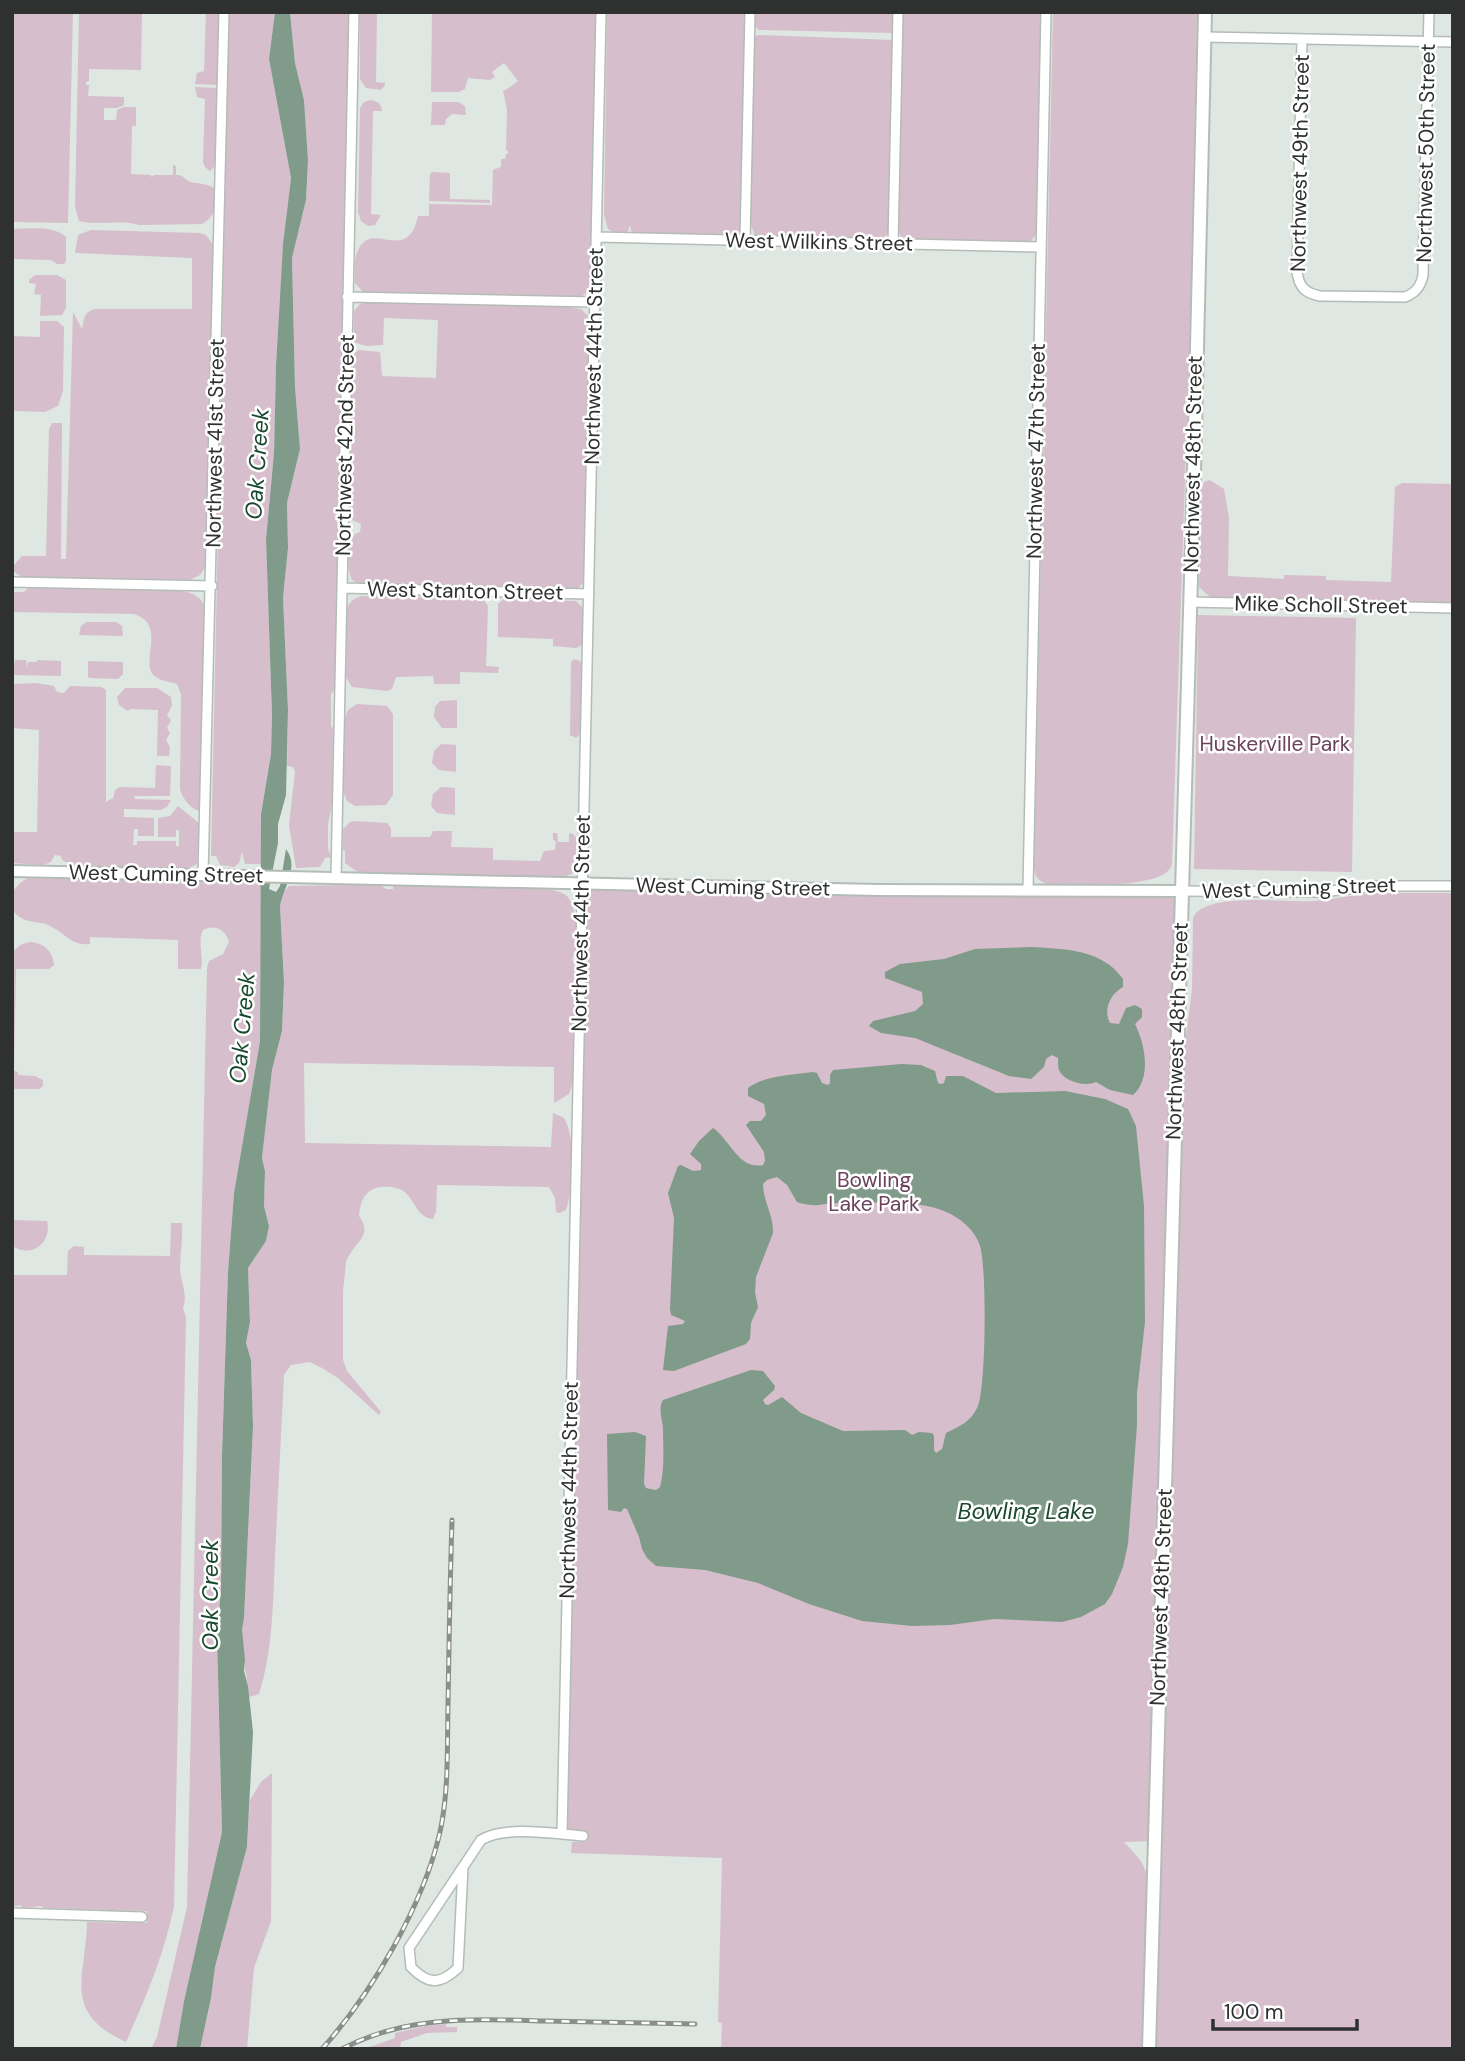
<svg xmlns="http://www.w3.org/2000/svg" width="1465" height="2061" font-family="'DM Sans',sans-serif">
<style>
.green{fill:#d6becc}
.water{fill:#809b8a}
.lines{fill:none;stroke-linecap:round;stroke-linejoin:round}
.minor-casing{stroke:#b3bcb6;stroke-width:12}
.tertiary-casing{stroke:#b3bcb6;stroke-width:14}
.secondary-casing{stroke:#b3bcb6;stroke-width:16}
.minor{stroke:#fff;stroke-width:9}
.tertiary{stroke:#fff;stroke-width:10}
.secondary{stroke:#fff;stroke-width:12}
.rail-casing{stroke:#898f8b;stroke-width:5}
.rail{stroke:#fff;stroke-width:2.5;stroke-dasharray:8;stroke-linecap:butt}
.labels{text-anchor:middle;stroke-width:5;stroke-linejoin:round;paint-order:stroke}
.street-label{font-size:21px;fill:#2e312f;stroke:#fff}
.park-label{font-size:21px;fill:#6b415c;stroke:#fff}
.water-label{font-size:23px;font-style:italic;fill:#18492e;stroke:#fff}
</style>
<rect width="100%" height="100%" fill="#dee7e1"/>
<path class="green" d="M12 12H73L68 223 12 222Z
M79 12H142L141 70 89 69V81L86 82V85H89L88 96 124 97V105L117 108H104V120H116L117 110 124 107H136V126H132L131 174 151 175V177L154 175H173V165L176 166V175C186 175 182 179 191 182 198 184 207 183 214 188 217 203 217 216 202 224L139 225C121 219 98 226 79 221L75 207Z
M206 12H220L218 85 195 84 197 73 204 71Z
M229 12H275L269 59 291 178 283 244 276 365 274 453 266 539 272 715 271 754 261 814V864H245L242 852 239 863 234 867 220 865 216 856H211Z
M290 12H350L335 689 331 694V726L333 729 332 803 328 825V849L331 857 325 858 320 867 296 868 289 825 295 771 293 767 287 766 288 710 283 598 288 548 287 503 300 449 295 387 292 258 306 200 308 160 304 100 295 63Z
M360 12H377L376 82 385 83V85L381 90 366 88 360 79Z
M432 12H597L591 283 588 291 581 297 366 295 355 283C355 271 353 255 361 245 376 224 408 263 418 216H429V204L492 205 493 170 501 167V159H505L506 154H508V151L506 150 507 110 503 90H506L518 81 504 63 492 72 495 77 490 80 468 78 465 89 459 92H431Z
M607 12H747L743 227 737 235 632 234 630 225 628 231C621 235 615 233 608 229L604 215Z
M754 12H895V29L893 33 759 30 753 24Z
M902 12H1043L1038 232 1031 241 1024 243 906 239 900 236 898 225Z
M1053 12H1197L1189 362 1172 864C1167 891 1070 884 1046 884 1038 880 1035 877 1034 868Z
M759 35 893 40 895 46 890 232 881 239 758 237 754 233 750 222 754 37Z
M195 87 218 88 216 165 210 171 205 167 203 162 205 99 197 97Z
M371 100C377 101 382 104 382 111H373L371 214 381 215 375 225 368 226 361 221 358 212 360 108 364 102Z
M432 102H458L465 106 466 115 452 114 446 119 445 125H431Z
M432 172 450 173V199L490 200V203L429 201 430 174Z
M12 229C28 229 53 225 66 237V261L64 264H57L51 260 12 259Z
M91 230 200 233 206 235 213 245 208 562 200 575 185 582 23 578 13 571V566L22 556H46L49 429 52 423H62L61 559H66L73 312 82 329C84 320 83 313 94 309H192V258L75 253 78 235Z
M35 275H57L66 280V308L62 315 40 316 41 295 34 294 36 284 29 283V280Z
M368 302 563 306 581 309 589 317 585 577 584 582 577 589 361 585 352 580C347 568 346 545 355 534L360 532 361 524 352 520 349 507 353 354 359 350 380 352 382 376 436 378 438 320 384 318 383 345 366 346 354 342V311L360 304Z
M40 321H57L64 327 63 391 58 406 45 412 12 411V336L40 337Z
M1210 480 1224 489 1229 518 1228 576 1284 579V575L1326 576V580L1391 582 1395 487 1402 483 1453 484V603L1210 597 1199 587 1202 488 1204 482Z
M28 588 181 591C195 593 200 597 206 608L202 808 199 811C191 809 181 797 180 788L181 695 177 684C171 682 161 681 156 677 137 665 169 625 134 614L12 612V592H24Z
M361 596 482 598 488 606 486 666 499 667 498 673 460 672V684H434L433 676 396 677 392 689 387 691 352 687 346 677 347 612C348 602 353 599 361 596Z
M504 599 576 601 584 609 582 645 576 648 553 646V639L498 637V604Z
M1198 615 1356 618 1352 872 1194 869Z
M86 622H116L122 626 123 636 79 635 81 626Z
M574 659 580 661 583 667 581 733 576 738 570 735 571 662Z
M12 660 14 666 15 660H26L27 668 28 662H37V660L61 661V676L12 675Z
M88 661 123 662V674L118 679 90 678 88 677Z
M36 683 54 686 57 692 64 693 70 686 101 687 106 690V802L113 798 115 790 120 787 155 788 156 765 171 766 170 796H134L135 799 171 800 167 807 160 810 124 809V817L154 818V836H138V829H134L133 845H137V841H176V846H179V830H176V837H158V818L170 816 178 806 199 823 197 864 187 869 177 870C152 869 80 872 62 860L61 856 55 855 51 862 43 865 12 863V832H37L39 730 12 728V684Z
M125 688H157L171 697 172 706 167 715 171 720 167 728 170 733 166 740 170 747 169 756H157L158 710 130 709 128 711 119 705 117 697Z
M457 700V728H442L434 717 435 707 440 701Z
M357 704 387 706 393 714V795L386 805 355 806 347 801 343 791 345 717 348 710Z
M441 744 456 745V772L439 770 432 763 434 751Z
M441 787 455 788V815L437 813 431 806 433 794Z
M356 821 387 823 391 828V837H430L433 831H452L451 847 493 848V860L540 861 544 851 555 850 556 841 553 840V833H557L558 842H569V833L573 834 579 840 578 863 572 874 560 878 359 873 345 863V851L343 850V829L350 822Z
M31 877 261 884 260 1041 234 1193 228 1272 222 1455 221 1590 217 1636 222 1832 184 2001 176 2049H151L157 2037 187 1907 207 968 209 961 223 954 229 942C225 929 215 924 203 930 197 941 204 956 201 969H178V940L90 937V944C71 946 65 933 50 926 42 921 31 923 23 919 2 909 11 883 31 877Z
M582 883 1181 891 1155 1841 1124 1842C1137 1856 1146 1863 1148 1883L1144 2049H721L722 2023 718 2022 722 1858 571 1853 572 1842H586L587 1836 562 1834Z
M348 885H380L386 889H393V886H406L545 889C552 890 560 891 566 895 578 905 579 947 572 959L576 970 573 1082 569 1094 554 1103V1067L304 1063 305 1143 551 1147 553 1113 564 1118C576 1138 574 1188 566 1210L559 1213 556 1212 555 1198 549 1187 437 1185 436 1212 433 1219C417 1217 416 1203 406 1193 402 1189 396 1188 391 1187 369 1185 361 1195 359 1216 374 1237 354 1241 346 1262L343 1291V1360L347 1371 381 1412 379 1415 338 1378 322 1368 310 1362 291 1365 284 1375C281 1435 278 1496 275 1556 273 1601 273 1651 259 1694L249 1697C247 1671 238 1644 244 1618L253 1426 251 1360 246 1343 250 1322 248 1268 266 1241 269 1226 264 1206 265 1171 262 1158 272 1070 282 1031 284 982 280 906 282 894 289 886Z
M1374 893H1453V2049H1155L1184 1054 1192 989 1193 918C1204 891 1287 903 1314 901 1334 899 1354 895 1374 893Z
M30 942C44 943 53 951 54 965L49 969H16L14 1071 18 1072V1075L35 1076 43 1080V1086L39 1089H15L12 1087V953L20 945Z
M12 1220 47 1221C52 1241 34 1258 14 1247Z
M171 1223H182C183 1239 180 1254 180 1269 181 1283 188 1295 183 1308L186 1317 174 1906C164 1955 146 1997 126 2042 61 2012 86 1978 87 1922L147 1923V1911L44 1908 41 1906 23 1908 20 1905 12 1907V1275H67L68 1251 74 1246 84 1247V1255L170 1256Z
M272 1773 271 1921 254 1968 247 2049H200L211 1998 215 1967 247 1847 250 1800 261 1782Z
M446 2024V2027H457V2032L427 2033 401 2042 400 2049H364L395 2038V2033L425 2026Z"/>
<path class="water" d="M275 12H290L295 63 304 100 308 160 306 200 292 258 295 387 300 449 287 503 288 548 283 598 288 710 286 795 278 824V843L269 889 276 892 280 886 286 849C300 868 283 887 280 906L284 982 282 1031 272 1070 262 1158 265 1171 264 1206 269 1226 266 1241 248 1268 250 1322 246 1343 251 1360 253 1426 244 1618 242 1630 245 1659 244 1671 248 1686 253 1732 247 1847 215 1967 211 1998 200 2049H176L184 2001 222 1832 217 1636 221 1590 222 1455 228 1272 234 1193 260 1041 261 814 271 754 272 715 266 539 274 453 276 365 283 244 291 178 269 59Z
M1032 947C1065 949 1102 949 1123 979V987C1110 994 1103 1010 1110 1023L1119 1024 1126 1008 1135 1005 1142 1009V1017L1135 1024C1145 1044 1152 1078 1133 1095L1110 1090 1096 1082C1086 1087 1064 1082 1059 1070 1058 1068 1058 1061 1058 1058L1052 1055 1046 1059 1044 1067 1031 1079 1009 1076 915 1038 881 1033 869 1026 873 1021 915 1011 923 1004 922 992 885 978V972L900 964 944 959 975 949Z
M901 1064 921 1065 935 1071 938 1083 941 1084 944 1083 946 1076H963L996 1093 1065 1091 1105 1099 1128 1109 1136 1126 1144 1206 1145 1322 1137 1393V1425L1128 1544 1123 1567 1112 1594 1105 1604 1081 1617 1062 1622 994 1619 950 1625 912 1626 862 1621 809 1604 758 1583 705 1570 656 1566 647 1558 642 1549 639 1537 627 1509 624 1508 621 1512 608 1510 607 1434 635 1432 646 1436 644 1484 646 1488 656 1490 660 1487C665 1469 663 1447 663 1428 662 1418 658 1408 663 1400L751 1370 763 1371 775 1386 774 1390 763 1400 765 1404 768 1405 782 1397 801 1413 843 1431 905 1430 912 1435 919 1432 932 1433 934 1436V1450L936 1453 942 1449 946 1433C960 1426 971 1422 978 1406 986 1385 987 1269 980 1246 977 1237 972 1230 965 1224 932 1194 872 1205 830 1203 818 1206 809 1206 797 1202L787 1185 777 1177 767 1180 763 1184C763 1201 774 1216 773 1233L756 1277 755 1292 758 1307 751 1323 750 1339 746 1344 674 1371 663 1370 668 1326 683 1324 685 1321 671 1315 670 1309 674 1218 668 1193 678 1166 681 1165 693 1171 701 1170V1164L690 1154 699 1141 713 1128C730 1139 738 1170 763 1165L765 1161 764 1152 746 1125 750 1121H761L766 1115 764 1104 748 1096V1088C765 1075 793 1075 813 1072L817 1073 822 1083 828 1085 830 1083V1075L833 1070Z"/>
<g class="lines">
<g class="minor-casing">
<path id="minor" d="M1204 37 1453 42
M1302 39 1297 272C1299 287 1305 293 1320 296L1405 297C1416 293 1421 286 1423 275L1429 12
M596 237 1041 247
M745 241 750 12
M893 244 898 12
M347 297 595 302
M12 582 212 586
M342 588 589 594
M1190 602 1453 608
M203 875 224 12
M336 878 354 12
M1028 890 1046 12
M1181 891 1322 892 1376 886H1453
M562 1834 601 12
M463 1868 458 1968C440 1985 428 1985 411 1967L409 1948 481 1840C506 1825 554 1834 583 1836
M12 1913 142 1917"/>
</g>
<g class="tertiary-casing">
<path id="tertiary" d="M12 871 879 890 1181 891"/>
</g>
<g class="secondary-casing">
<path id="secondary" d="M1149 2049 1194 472 1205 12"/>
</g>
<use href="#minor" class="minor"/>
<use href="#tertiary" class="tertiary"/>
<use href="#secondary" class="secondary"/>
<g class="rail-casing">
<path id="rail" d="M322 2049C372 1993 423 1906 440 1832 449 1791 447 1747 448 1705 449 1643 450 1582 452 1520
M342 2049C406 2015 475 2019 545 2021 595 2022 645 2023 695 2024"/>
</g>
<use href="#rail" class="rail"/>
</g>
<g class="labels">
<g class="street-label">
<text transform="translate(1426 153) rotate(-89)" y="7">Northwest 50th Street</text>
<text transform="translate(1300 163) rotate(-89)" y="7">Northwest 49th Street</text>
<text transform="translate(819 242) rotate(1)" y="7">West Wilkins Street</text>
<text transform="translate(594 356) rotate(-89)" y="7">Northwest 44th Street</text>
<text transform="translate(215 443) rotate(-89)" y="7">Northwest 41st Street</text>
<text transform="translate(345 445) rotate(-89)" y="7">Northwest 42nd Street</text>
<text transform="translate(1036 451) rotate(-89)" y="7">Northwest 47th Street</text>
<text transform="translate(1193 464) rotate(-89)" y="7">Northwest 48th Street</text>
<text transform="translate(465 591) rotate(1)" y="7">West Stanton Street</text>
<text transform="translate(1321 605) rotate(1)" y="7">Mike Scholl Street</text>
<text transform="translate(166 874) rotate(1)" y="7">West Cuming Street</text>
<text transform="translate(733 887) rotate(1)" y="7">West Cuming Street</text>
<text transform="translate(1299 888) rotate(-2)" y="7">West Cuming Street</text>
<text transform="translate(581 923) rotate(-89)" y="7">Northwest 44th Street</text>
<text transform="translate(1177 1031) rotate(-88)" y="7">Northwest 48th Street</text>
<text transform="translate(569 1490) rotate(-89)" y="7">Northwest 44th Street</text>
<text transform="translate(1161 1597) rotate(-88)" y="7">Northwest 48th Street</text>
</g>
<g class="park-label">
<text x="1275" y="751">Huskerville Park</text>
<text x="874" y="1187">Bowling<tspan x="874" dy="24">Lake Park</tspan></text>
</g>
<g class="water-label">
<text transform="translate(257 464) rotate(-86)" y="8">Oak Creek</text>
<text transform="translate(242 1028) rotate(-85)" y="8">Oak Creek</text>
<text x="1026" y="1519">Bowling Lake</text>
<text transform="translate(210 1595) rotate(-90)" y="8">Oak Creek</text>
</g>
</g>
<rect width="1465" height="2061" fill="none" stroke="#2e312f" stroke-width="28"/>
<path d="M1213 2019v10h144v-10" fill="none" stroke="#2e312f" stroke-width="3.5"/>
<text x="1224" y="2019" font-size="21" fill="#2e312f" stroke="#ffffff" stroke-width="5" paint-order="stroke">100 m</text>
</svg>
